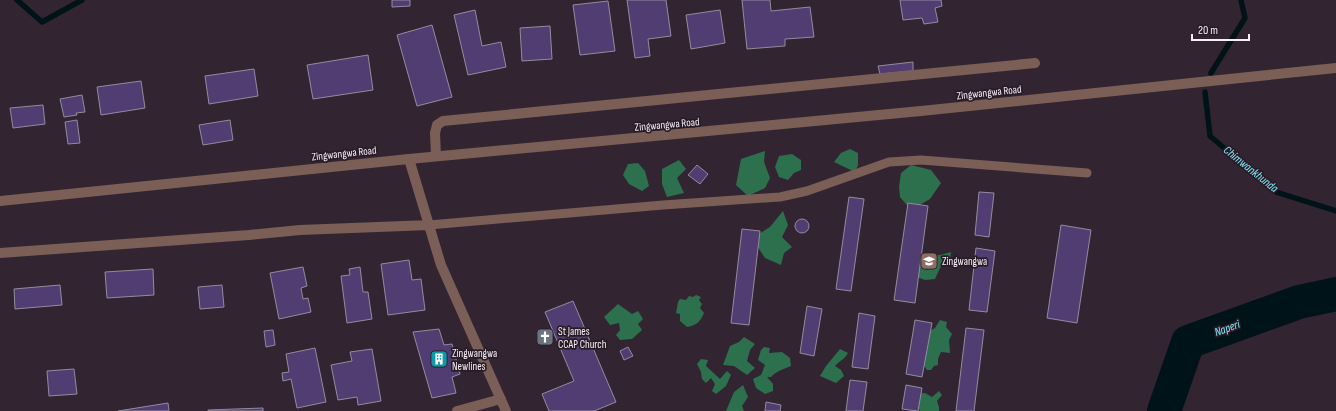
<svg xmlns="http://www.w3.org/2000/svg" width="1336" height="411" font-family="'Sofia Sans Condensed',sans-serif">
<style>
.forest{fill:#2d704d}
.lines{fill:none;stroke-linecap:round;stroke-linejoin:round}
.stream{stroke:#001318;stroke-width:5.5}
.river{stroke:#001318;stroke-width:34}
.building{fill:#513d72;stroke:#928c9f}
.service{stroke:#7b5e56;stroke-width:9}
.minor{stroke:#7b5e56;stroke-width:10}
.tertiary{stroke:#7b5e56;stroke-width:10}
.labels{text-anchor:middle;stroke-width:3.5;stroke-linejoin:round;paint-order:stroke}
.street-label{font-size:11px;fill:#f7eef7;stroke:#281c27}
.poi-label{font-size:11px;fill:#f7eef7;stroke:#281c27;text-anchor:start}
.water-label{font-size:12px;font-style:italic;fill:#85e7f9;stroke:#281c27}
</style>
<rect width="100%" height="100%" fill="#322531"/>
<path class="forest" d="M850 149 858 153V165L855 172 834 162 841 153Z
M765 151 764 162 770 178 765 188 748 196 736 185 741 159Z
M792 154 801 160V170L794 173 788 180 779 177 775 167 779 156Z
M679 160 686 169 677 178 684 193 667 197 662 184V169Z
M638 163 645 171 649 186 642 191 629 184 623 175 628 164Z
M911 165 931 170 941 183 930 199 911 210 900 197 899 187 901 173Z
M783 211 788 225 782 237 792 247 784 253 781 265 765 258 752 238 770 227Z
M951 252 950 260 941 266 935 279 925 280 912 275 916 260C928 256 939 256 951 252Z
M696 295 701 297 699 300 702 304 700 308 704 313C700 322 697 325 687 327L680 321V314L676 313 678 302 680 299 686 300 689 296 693 297Z
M618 304 632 314 638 311 643 319 638 324 642 330 632 339 620 340 616 335 620 330 619 323 610 325 604 317Z
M940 320 947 322 946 327 952 334 949 340 950 353 941 352 938 359V365L934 366 931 370H927L922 363 927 332 935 328Z
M744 337 755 344 750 350 747 361 755 368 747 375 734 366 723 365 730 346 739 342Z
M764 347 770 348 769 353 782 352 790 358 791 366C784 369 776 371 771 377H767L773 384V391L765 394 756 388 753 379 761 375 765 365 758 360 761 350Z
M840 349 848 353C845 359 839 361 835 366L841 370 844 376 836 383 820 376 826 366Z
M701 359 708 360 706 366 720 379 727 371 731 375 726 386 716 394 712 391 715 384 711 378 706 383 702 379 701 372 697 364Z
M743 385 748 397 742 406 744 411H726L734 392Z
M939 391 942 395 937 401 939 407V411H920L915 403 916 394 925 393 932 397Z"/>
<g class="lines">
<path class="stream" d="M17 0 42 22 82 0
M1211 73 1245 18 1241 0
M1205 92 1210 136 1276 192 1336 211"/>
<path class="river" d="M1164 411 1188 342 1299 302 1336 294"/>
</g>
<path class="building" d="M392 0H410V6L392 7Z
M627 0H666L671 36 648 39 650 56 635 58Z
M742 0H770L771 11 810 7 814 37 785 39V46L747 49Z
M900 0H941L942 6 935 8 938 22 924 24 922 18 903 20Z
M608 1 615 51 580 55 573 5Z
M475 10 482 46 501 42 506 67 468 75 454 15Z
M720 10 725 43 691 49 686 15Z
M432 25 452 97 417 106 397 35Z
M550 26 552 59 522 61 520 28Z
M368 55 373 90 313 99 307 65Z
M913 62V71L880 74 878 66Z
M254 69 258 96 209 104 205 76Z
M141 81 145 108 101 115 97 87Z
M82 95 85 112 76 113 77 115 64 117 60 99Z
M43 105 45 124 13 128 10 108Z
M77 120 80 143 68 144 65 122Z
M230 120 233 140 203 145 199 125Z
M697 165 708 174 700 184 688 175Z
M979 192 994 193 989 237 975 235Z
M849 197 864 199 851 291 836 289Z
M908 203 928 206 915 303 894 300Z
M795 226a7 7 0 1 1 14 0a7 7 0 1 1-14 0Z
M1061 225 1091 230 1077 323 1047 318Z
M742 229 760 231 749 325 731 323Z
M976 248 995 251 987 312 969 310Z
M409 260 412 280 421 279 425 310 388 315 381 264Z
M303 267 307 286 301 288 303 299 308 298 311 312 279 319 270 273Z
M360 267 363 292H368L372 319 347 323 341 276 350 275 349 269Z
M153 269 154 295 107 298 105 272Z
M60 285 62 305 15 309 14 289Z
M222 285 224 307 200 309 198 287Z
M573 301 616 402 594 411H549L542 394 574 381 545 312Z
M807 306 822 309 814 356 800 353Z
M859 313 875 316 868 369 852 367Z
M915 320 932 323 922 377 906 374Z
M966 328 984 330 974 411H956Z
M439 329 444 345 452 344 460 374 452 377 456 393 432 398 413 332Z
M273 330 275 345 266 347 264 331Z
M628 347 633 356 624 360 620 351Z
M315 348 326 402 297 408 291 379 283 381 282 373 289 372 286 354Z
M372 349 381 401 358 405 357 397 338 400 331 365 352 361 350 352Z
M74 369 77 394 49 396 47 371Z
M850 380 867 382 863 411H846Z
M906 385 922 388 918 411 902 409Z
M766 402 781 405 780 411H765Z
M168 403 169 411H118Z
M263 408V411H208V410Z"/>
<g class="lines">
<path class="service" d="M429 225 663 205 780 197 807 191 889 162 921 160 1087 173"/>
<path class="minor" d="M436 156 435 133 437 125 443 121 1035 63
M409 159 441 265 506 411
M0 253 249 235 300 230 429 225
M457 411 501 399"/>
<path class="tertiary" d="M0 201 409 159 921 111 1336 68"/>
</g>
<defs>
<g id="school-square" transform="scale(0.9)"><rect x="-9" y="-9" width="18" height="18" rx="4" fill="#8d6e63" stroke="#281c27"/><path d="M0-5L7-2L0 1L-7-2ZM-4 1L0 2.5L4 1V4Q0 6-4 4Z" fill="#fff"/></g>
<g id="church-square" transform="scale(0.9)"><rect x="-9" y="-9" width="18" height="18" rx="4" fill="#6b7280" stroke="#281c27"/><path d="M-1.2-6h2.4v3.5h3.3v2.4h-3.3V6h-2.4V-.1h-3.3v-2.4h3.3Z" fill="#fff"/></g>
<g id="building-square" transform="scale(0.9)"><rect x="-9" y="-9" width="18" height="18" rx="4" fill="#0f9aa8" stroke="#281c27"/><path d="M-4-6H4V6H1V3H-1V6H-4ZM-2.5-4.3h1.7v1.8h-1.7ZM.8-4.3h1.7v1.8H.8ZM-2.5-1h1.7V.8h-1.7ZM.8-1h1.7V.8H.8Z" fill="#fff"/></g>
</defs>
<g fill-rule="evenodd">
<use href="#school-square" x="929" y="261"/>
<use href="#church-square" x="545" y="337"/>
<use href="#building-square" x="439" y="359"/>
</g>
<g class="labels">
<g class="street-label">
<text transform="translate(989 92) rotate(-6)" y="4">Zingwangwa Road</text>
<text transform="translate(667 124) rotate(-5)" y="4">Zingwangwa Road</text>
<text transform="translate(344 153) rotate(-6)" y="4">Zingwangwa Road</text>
</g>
<g class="poi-label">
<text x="942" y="265">Zingwangwa</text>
<text x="558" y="335">St James<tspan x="558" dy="13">CCAP Church</tspan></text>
<text x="452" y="357">Zingwangwa<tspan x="452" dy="13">Newlines</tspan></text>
</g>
<g class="water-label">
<text transform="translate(1251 169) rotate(39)" y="4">Chimwankhunda</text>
<text transform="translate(1227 328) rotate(-20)" y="4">Naperi</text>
</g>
</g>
<path d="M1192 34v6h57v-6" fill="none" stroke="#f7eef7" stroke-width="2"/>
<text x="1198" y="34" font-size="12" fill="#f7eef7" stroke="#281c27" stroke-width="3" paint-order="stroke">20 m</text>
</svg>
